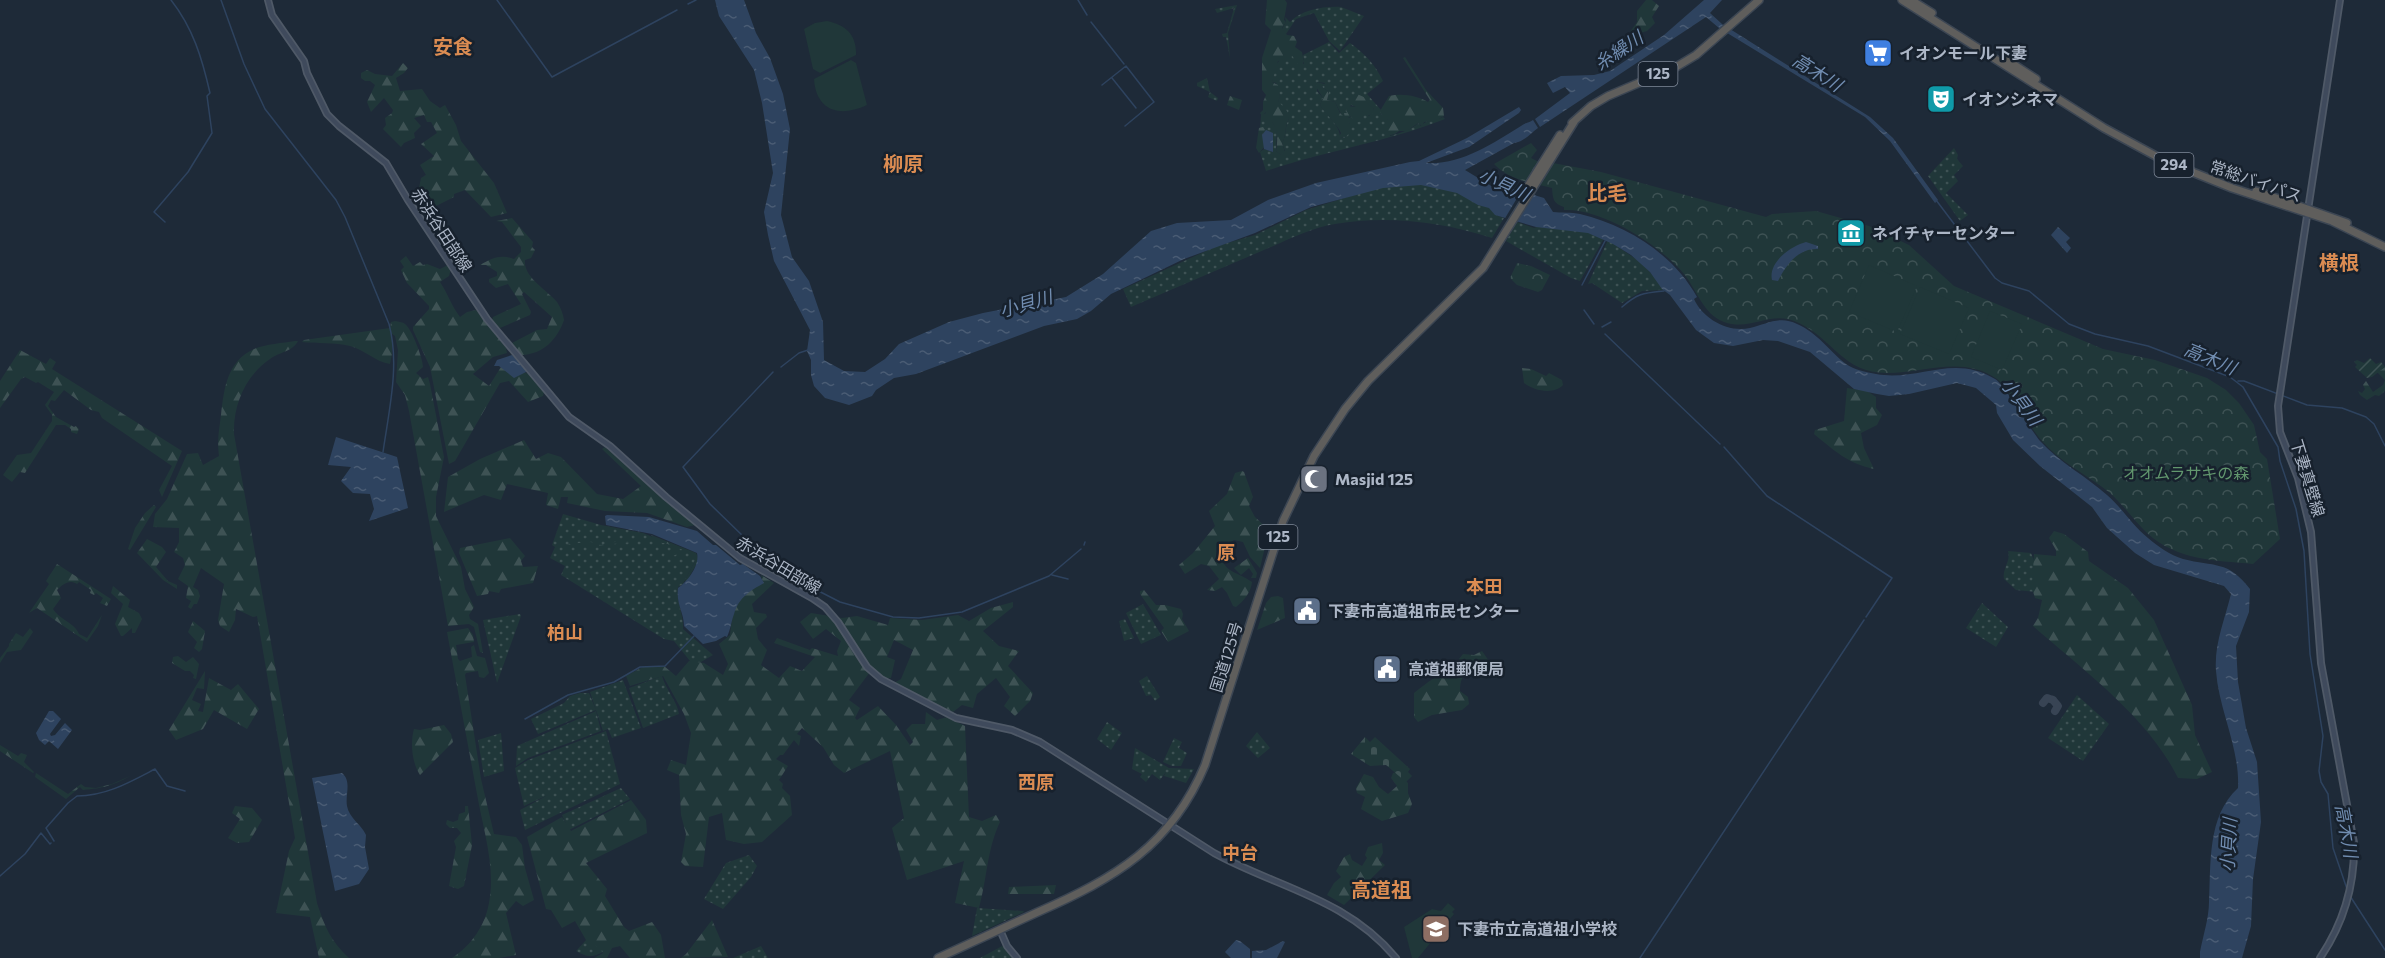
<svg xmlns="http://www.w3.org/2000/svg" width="2385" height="958" font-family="Commissioner,'Noto Sans JP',sans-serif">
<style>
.grass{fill:url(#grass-dots);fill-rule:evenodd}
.forest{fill:url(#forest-firs)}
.cemetery{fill:url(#cemetery-stones)}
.park{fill:url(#park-crowns)}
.garden{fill:url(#garden-furrows)}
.pitch{fill:#203739}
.water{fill:url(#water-ripples)}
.pier{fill:#1e2a38}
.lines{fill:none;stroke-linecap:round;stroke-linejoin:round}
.stream{stroke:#2e435f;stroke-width:1.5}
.taxiway{stroke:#384454;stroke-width:8}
.secondary-casing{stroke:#4f5967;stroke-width:8}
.trunk-casing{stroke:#3c4653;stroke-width:10}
.secondary{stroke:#3f4a5c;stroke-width:4.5}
.trunk{stroke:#5f5e5c;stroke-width:7}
.labels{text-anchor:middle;stroke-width:5;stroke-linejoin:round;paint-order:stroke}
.shield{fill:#17212d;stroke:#7f8998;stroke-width:1.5}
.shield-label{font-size:15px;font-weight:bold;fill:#acb6c6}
.poi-label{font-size:16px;font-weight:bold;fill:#acb6c6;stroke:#17212d;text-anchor:start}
.street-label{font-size:16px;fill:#acb6c6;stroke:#17212d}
.park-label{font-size:16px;fill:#62976e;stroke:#17212d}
.water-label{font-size:18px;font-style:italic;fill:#718db1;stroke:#17212d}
.neighbourhood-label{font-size:18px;font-weight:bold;fill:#db8c52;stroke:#17212d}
.quarter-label{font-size:20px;font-weight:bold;fill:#db8c52;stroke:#17212d}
</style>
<defs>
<pattern id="grass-dots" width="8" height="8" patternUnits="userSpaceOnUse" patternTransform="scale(1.5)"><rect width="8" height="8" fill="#203739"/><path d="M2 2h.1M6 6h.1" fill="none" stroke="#3e5254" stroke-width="1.8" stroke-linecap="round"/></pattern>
<pattern id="forest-firs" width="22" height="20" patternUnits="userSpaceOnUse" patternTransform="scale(1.5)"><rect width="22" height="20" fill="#203739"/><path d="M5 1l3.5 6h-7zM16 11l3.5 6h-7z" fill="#3e5254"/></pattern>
<pattern id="cemetery-stones" width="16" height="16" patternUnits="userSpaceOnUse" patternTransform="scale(1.5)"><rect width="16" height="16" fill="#203739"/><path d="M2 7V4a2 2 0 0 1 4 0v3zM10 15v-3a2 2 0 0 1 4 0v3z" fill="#3e5254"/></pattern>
<pattern id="park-crowns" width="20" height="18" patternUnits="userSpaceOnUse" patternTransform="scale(1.5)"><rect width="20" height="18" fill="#203739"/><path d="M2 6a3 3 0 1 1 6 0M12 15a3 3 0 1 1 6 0" fill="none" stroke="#3e5254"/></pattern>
<pattern id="garden-furrows" width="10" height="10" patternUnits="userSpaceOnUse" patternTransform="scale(1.5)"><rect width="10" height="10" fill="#203739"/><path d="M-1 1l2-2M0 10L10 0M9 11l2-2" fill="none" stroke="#3e5254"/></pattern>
<pattern id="water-ripples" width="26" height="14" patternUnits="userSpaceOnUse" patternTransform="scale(1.5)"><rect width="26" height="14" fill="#2e435f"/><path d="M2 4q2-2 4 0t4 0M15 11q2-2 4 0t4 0" fill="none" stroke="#4a5c74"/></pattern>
</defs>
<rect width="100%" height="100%" fill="#1e2a38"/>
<path class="grass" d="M1237 5 1228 33 1230 58 1226 37H1223L1222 34 1227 33 1234 8 1217 13 1215 9Z
M1341 7 1364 16 1340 51 1329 41 1314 13 1296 19 1286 34 1282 29 1286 22 1285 17 1290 22C1301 10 1324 6 1341 7Z
M1329 42 1339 53 1350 43C1365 54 1375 64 1383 81L1367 94 1381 110V114L1388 120 1390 136C1398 134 1413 129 1418 123L1421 126C1426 119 1436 121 1443 117L1445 119C1387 142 1325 151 1266 171L1260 152 1264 149 1273 152V136L1270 132 1266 131 1262 135 1261 134 1265 129 1260 128 1261 115 1267 113 1277 130 1276 151 1281 155 1285 151 1282 143C1287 135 1284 127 1289 119L1278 101 1280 97 1276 83 1272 82 1274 68 1283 55 1290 53 1304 64 1303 55ZM1317 82 1325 83 1322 87 1329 92 1327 100 1335 102 1342 116 1350 124 1345 138 1340 137C1340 125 1327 116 1320 105L1323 98 1317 91ZM1352 96 1366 99 1365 102 1374 109 1369 116 1362 111 1360 114 1363 117 1360 119 1351 116 1349 118 1344 114 1348 113 1346 111 1351 105 1356 107 1352 105 1354 100Z
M1207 78 1210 92 1218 98 1217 101 1208 97 1210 92 1197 86V83Z
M1954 148 1958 155 1957 159 1963 166 1954 175 1958 181 1946 193 1968 215 1960 221 1928 176Z
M1415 183 1450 187 1488 206 1498 216 1504 218 1492 238C1442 222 1388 215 1335 224 1309 228 1282 243 1257 253 1215 271 1173 289 1131 307L1123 289 1217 246 1255 235 1306 210 1383 186Z
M1517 222 1534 228 1539 226 1588 232 1602 237 1603 240 1580 281 1571 278 1506 241Z
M1608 240 1640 262 1664 287 1663 290 1642 291 1622 303 1592 283 1588 284Z
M563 514 601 525 643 533 694 554 696 559 683 584 678 587C676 603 684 614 683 629L713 655 694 666 674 641 664 639 561 575 565 566 550 558 555 547 552 545Z
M2008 551 2031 553 2036 566V592L2016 590 2004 579C2002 569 2011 561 2008 551Z
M1982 603 2008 627 1996 647 1966 628Z
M1143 604 1161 635 1141 644 1126 613Z
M520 614 521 616 497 683 483 620Z
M1125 619 1134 638 1124 641 1119 621Z
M662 676C666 690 677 701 679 714L643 728 629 688Z
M1147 676 1160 697 1155 701 1151 695 1146 696 1139 681Z
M623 680 641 728 612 738 608 729 603 731 590 692Z
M580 693H589L596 710 538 734 531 719 564 703 570 696Z
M2077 695 2109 724 2083 761 2048 738Z
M596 711 601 731 528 758 516 766 517 746Z
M1107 722 1122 733 1111 750 1097 739Z
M606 731 620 784 525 830 520 810 548 795 524 806 515 768 528 760Z
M1257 732 1270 748 1258 758 1246 746Z
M501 733 504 771 484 777 478 740Z
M1174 738 1182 742 1179 748 1187 753 1181 766H1172L1163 762Z
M1135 748 1169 768 1194 769 1186 783 1164 776 1166 772 1160 780 1152 774 1146 782 1140 777 1142 774 1132 769Z
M621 788 630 799 569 830 562 815Z
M749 855 757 866 751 877 723 909 704 899 726 863Z
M977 908 1023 911 1024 912 972 936Z
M587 939 603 950V952C592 958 587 957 576 951Z
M1004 945 1013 958H980Z
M761 946 768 958H733Z"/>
<path class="forest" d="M1267 0H1285L1287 3 1284 20 1286 22 1282 28 1287 35 1294 36 1297 42 1295 47 1302 52 1304 62 1299 66 1291 54 1283 55 1284 60 1278 61 1272 82 1278 85 1280 97 1278 101 1287 111 1289 119C1284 126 1287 135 1282 143L1285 152 1281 155 1276 151C1278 141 1278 130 1272 122L1269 123 1264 119 1266 112 1262 116 1260 113 1263 110V102L1266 95 1262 90V58L1271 30 1265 24Z
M1646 0H1652L1659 6 1652 17 1655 23 1647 31 1633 35 1630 32 1637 22V11Z
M1405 57 1426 90 1443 108 1444 116 1435 121 1424 122 1422 126 1418 123 1407 131H1399L1395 134 1387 136 1382 132 1387 127 1388 120 1383 117 1380 111 1389 96C1402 93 1418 96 1428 102L1430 100 1403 58Z
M403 63 408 68 404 73 396 78 400 91 422 89 430 101 440 108 445 105 456 125 461 141 494 183 507 213 491 217 465 190 454 194V197L434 207 430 201 422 207 418 202 425 196 419 188 421 178 426 175 420 165 434 156 421 144 437 133 431 122H427L424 115 414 118 421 126 414 133 415 138 404 143 401 147 383 129 386 125 385 118 392 113 393 110 384 98 371 112 367 102 375 85 370 81H365L361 78V73L367 70 375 74 392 76Z
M1317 82 1325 84 1322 87 1329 92 1327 100 1335 102 1340 113 1345 118 1344 113H1347L1346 111 1348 106 1356 107 1352 105 1351 102 1353 100 1351 96 1357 94 1366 98V102L1374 109 1372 114 1367 116 1362 111 1363 117 1359 122H1355L1354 125 1349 120 1354 121 1351 116 1346 119 1350 124 1351 131 1345 138 1339 137 1341 133C1336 123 1326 115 1320 105L1323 98 1316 87Z
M1230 96 1242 100 1239 110 1227 105Z
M1263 127 1265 130 1261 134 1264 136 1266 145 1259 153 1256 148 1259 128Z
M512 218 533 242 532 247 535 250 531 258 525 260C523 277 547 290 557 302 561 308 563 314 564 320 557 340 543 354 522 355L512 345V343L537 330 547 329 552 317 524 292 522 294 531 312 530 315 500 328 492 320 493 317 521 304 508 284 496 288 489 282V279L497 276V272L486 265H480C492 258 501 254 514 259L521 252V247L502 222 496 221Z
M406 256 413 266 420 262 423 265 427 264 440 269 448 265 451 269 449 276 440 282C448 294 451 305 460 317L467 312 476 310 506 348 507 353 493 357 473 374 489 386 501 367C528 371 528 371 544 392L543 396 528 402 509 381 500 383 455 461 449 464 430 367 413 330V327L429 309V306L407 283 401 270 404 267 400 261Z
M395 321C399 322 403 322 405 324 412 329 423 359 423 367L416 373 423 379 428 377 430 384 444 457 436 497V516L461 567 465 589 474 607 469 615 470 619 478 624 483 653 480 652 474 627 469 624 448 626 409 411 405 395 396 382 398 350 395 336 392 334V354L390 364C376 362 365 350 350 346 334 342 318 344 302 342L304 340 390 328 391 322Z
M295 341H298C292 352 279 352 270 359 245 376 233 405 234 434L317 903C325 927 330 940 349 958H319L310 917 276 913 289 851 295 838 257 616 253 617 236 609 235 620 229 632 220 626 218 620 224 584 201 568 193 587 198 590 200 596 197 604H194L191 609 188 607 191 601 186 598 188 586 178 579 185 565 183 558 174 552 179 542V528L153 527 155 514 167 499 187 454 198 453 203 465 219 456C217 440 219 431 221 415 224 389 227 361 254 349 266 344 283 343 295 341Z
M20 350 46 364 50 358 56 362 52 369 182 451 162 497 159 490 172 466 102 418 99 412 91 410 64 390 55 401 51 400 48 406 56 417 74 427 76 426 79 429 77 434 71 432V429L65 425H56L25 473 20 472 12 482 3 475 17 455 31 453 52 421V415L45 405 54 392 38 382 36 383 25 377 21 379 0 408V381Z
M2385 367V391L2379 396 2375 395 2367 400 2360 395 2358 391 2362 393 2365 389 2363 385 2366 381 2373 392 2383 385 2385 380 2377 372Z
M1522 368 1531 369 1546 376 1549 373 1562 380 1563 385C1553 395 1535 391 1524 383Z
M1847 388 1867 391 1876 397V408L1882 415 1877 425 1861 433 1864 448 1874 469C1847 463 1835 451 1814 434L1815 430 1844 421Z
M524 440 536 459 548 453 561 457 597 494 623 499 641 486 602 449 605 447 695 525 687 527 647 513 605 511 567 503 568 497H561L558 509 546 505 548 493 507 484 501 500 484 495 444 512 448 477 480 459Z
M1242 471 1244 472 1253 497 1249 506 1255 517 1269 530 1260 568 1250 557 1243 542 1234 540 1218 551C1226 575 1235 570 1252 582 1251 592 1244 601 1236 607L1233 606 1227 593 1222 587 1215 591 1207 590 1219 579 1209 566 1201 564 1185 574 1179 565 1193 553 1215 526 1209 511 1227 494 1235 473Z
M154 505 156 507 130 550 128 549 135 528 145 513Z
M2054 531 2064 534 2088 552 2089 561 2128 588 2154 620 2192 705 2195 735 2212 772 2197 779 2178 778C2148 717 2083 670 2033 626L2038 618 2042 600 2035 598 2032 588 2034 554 2056 556V550L2049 538Z
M651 535 696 553 699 560 686 582 685 580 695 561 694 556 685 551 663 560 665 554 670 555 683 550 665 543H662L659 540H654Z
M510 538 525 556 521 561 523 567 538 566 533 583 501 589 499 593 489 591 488 594 477 596 459 553 460 548Z
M147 539 162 547 166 552 156 567 168 581 177 585V589L163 580 137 553Z
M619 541 631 542C610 544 587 549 567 544L591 542 601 545Z
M1248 558 1257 573 1256 578H1251L1253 574 1249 568 1241 575 1234 568Z
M57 564 111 599 107 606 100 603 103 598 96 593 94 595 90 593 91 590 79 582 77 584C69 579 63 584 57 590L61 598 53 609C60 620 75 623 79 634L87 638 102 615 98 626 87 642 37 608 29 613 49 584 46 581Z
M761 575 774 583 752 604 754 612 766 614 767 617 756 628 758 639 767 650 761 665 779 678 790 666 802 671 815 657 774 643 777 638 810 650 812 648 838 656 837 651 841 641 826 629 813 639 800 622 811 613 842 618 857 616 888 625 890 618 922 620 958 615 969 621 991 608 1013 602V607L983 631 999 646 1019 651 1008 666 1033 693 1030 701 1015 716 1004 706 1010 697 996 678 977 694 973 708 962 705 953 712 894 683 901 679 913 650 894 640 887 657 895 660 891 678H884L873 668 849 700 860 708 855 718 857 720 878 706 896 725 910 745 913 742 906 730 912 724H925L926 712 937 720 947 717 965 726 969 817 982 821 996 815 1000 822C987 849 987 879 979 908L955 903 964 861 907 880 892 828 904 818 890 751 844 773 834 765 823 747 802 728 797 734 801 736 799 746 794 740 783 755H780L776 759 788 766 779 780 783 784 782 788 790 796 792 815 762 842 744 844 726 840 722 813 709 817 703 867 685 866 681 862 686 834 681 815 679 775 667 770 671 760 686 765 691 733 684 714 663 676 630 686 626 676 643 667 664 666 676 676 689 661 704 663 723 675 728 664 719 644 730 635C733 607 737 595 763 583Z
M113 586 130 600 128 607 139 613 142 619 135 633H132V628L123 636H121L115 624 123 604 111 593Z
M1144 590 1156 605H1165L1181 609 1183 614 1182 619 1189 631 1168 642 1161 631 1164 628 1140 594V591Z
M1278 596 1283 598 1285 618 1257 630 1266 603 1271 597Z
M193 621 205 631 202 649 199 652 194 648 197 642 188 632Z
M30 628 33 632 21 650 7 652 0 663V658L9 646V644L16 633 23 637Z
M468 628 473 635 474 642 456 645 458 659 460 661 472 657 471 647 474 645 477 656 485 658 489 673 484 678 479 677 478 671 466 673 465 675 481 779 494 834 516 837 522 845 525 868 534 900 523 906 516 901 506 913 516 955 499 958H452C472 945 485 925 489 903 496 867 483 829 477 794 467 740 457 686 447 632Z
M1482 651 1489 661 1487 665C1470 669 1460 671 1460 691L1468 697 1469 704 1462 710 1432 715 1418 722 1414 717V693C1422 687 1434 676 1444 674 1452 671 1456 673 1461 664L1459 659 1463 654 1474 655Z
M178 656 186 662 193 657 199 664 196 679 193 678 194 675 190 671H185L172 663 173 657Z
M205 671 204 689 197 688 192 700 201 704 198 711 203 712 209 678 231 690 238 684 259 709 247 729 214 710 203 729 176 740 169 730Z
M444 725 451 734 453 742 420 775C412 763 410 743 414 729L420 730Z
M0 745 18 756 21 753 27 755 24 762 34 772 33 773 0 751Z
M1397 772 1408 783V793L1412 804 1408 813 1382 821 1361 809 1365 797 1357 793 1356 788 1364 774 1373 777 1379 787 1388 794 1397 786 1391 778 1393 773Z
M36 773 68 794 81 784 85 787 96 788 112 784 130 776C112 786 103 788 83 790L80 787 66 799 35 777Z
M631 800 646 820 647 833 586 863 607 889 605 896 624 927 629 931 652 922 661 935 665 958H630L620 946 612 948 607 958H594L603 953 602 950 586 940 575 921 562 928 551 910 546 909 527 837 562 817 571 831Z
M235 806 252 808 262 820 249 842 237 843 228 838 240 819 232 813Z
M465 806H468L472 845 464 886 458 889 449 886 456 847 454 841 461 833 457 828H450L446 824 447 820 453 822 458 820 459 814 465 812Z
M1382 843 1383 853 1379 860 1385 865 1344 905 1327 895 1334 883 1341 877 1336 871 1344 857 1350 854 1352 860 1362 866 1367 858 1365 855 1368 847Z
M1056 885 1054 894H1008L1009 887Z
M712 920 728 957 681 958 686 954Z"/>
<path class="cemetery" d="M1365 737 1370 742 1375 737 1410 769 1408 772 1412 776 1406 782 1386 765 1370 766 1351 754Z"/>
<path class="park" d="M1531 143 1537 150 1531 158 1543 164 1553 163 1601 172 1766 217 1772 214 1816 211 1869 226 1909 245 1954 286 2103 349 2155 360 2207 378 2226 390 2239 403 2254 425 2260 452 2267 459 2280 539 2253 564C2214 560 2178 561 2147 533 2134 520 2123 505 2110 493 2088 475 2061 463 2042 441 2030 428 2007 386 1997 379 1963 355 1924 373 1887 373 1843 373 1833 339 1799 323 1770 309 1752 332 1724 322 1703 314 1697 290 1684 274 1660 245 1602 208 1564 210V207C1553 203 1553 199 1552 188 1532 183 1509 180 1494 164Z
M1517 263 1531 266 1550 275 1542 290 1538 292 1517 285 1510 278Z"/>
<path class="garden" d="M2370 358 2376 364 2381 362 2385 367 2372 377 2367 378 2355 367 2357 365 2354 362 2357 360 2364 363Z"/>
<path class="pitch" d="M827 21C846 25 857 35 856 55L820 73 813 69 804 29 815 23Z
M851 60 856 63 867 105C840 118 816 111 814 79Z
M1869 265 1917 286 1897 332 1849 312Z
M1920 287 1969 308 1949 354 1900 334Z
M1990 311 2022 324 2002 370 1971 357Z
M1448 903 1455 909 1452 912 1454 914 1418 958H1412L1404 927 1432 909 1441 911Z"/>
<path class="water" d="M715 0H744L756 33 770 58 783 94 790 129 781 215 792 257 809 281 823 322 824 360 844 371 865 372 885 359 899 344 949 322 983 313 1066 297 1103 274 1151 231 1177 223 1231 220 1268 200 1316 183 1410 162 1419 161 1467 138 1519 107 1521 110 1519 113 1469 147 1426 163C1461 165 1492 144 1521 126 1526 122 1527 124 1533 120L1538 128C1531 133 1524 142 1514 143L1465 170 1493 187 1510 188 1544 198 1553 212C1561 213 1571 212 1580 214 1627 225 1674 255 1697 297L1694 299C1703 319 1728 333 1750 328 1767 324 1780 315 1797 324 1818 333 1829 351 1846 364 1854 370 1866 372 1876 374 1918 382 1953 353 1995 379 2004 384 2030 429 2040 441 2060 463 2086 476 2107 495 2122 508 2132 525 2148 538 2157 546 2170 555 2183 559 2214 567 2228 560 2250 589L2249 612 2236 646 2238 682 2246 728 2257 762 2261 822 2253 879 2251 926 2242 958H2200V952C2203 936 2209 918 2209 902 2211 864 2207 816 2238 788 2240 748 2219 711 2216 671 2214 644 2225 619 2231 594L2224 586 2154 565 2135 553 2107 528 2092 507 2040 466 2013 440 1997 413 1996 405 1976 388 1957 383 1909 394 1889 396 1877 394 1854 389 1810 352 1778 341 1763 340 1733 346 1714 343 1696 330 1670 295 1662 289 1650 272 1631 255 1613 244 1588 233 1536 227 1495 215 1489 208 1478 205 1457 193 1421 185 1383 188 1311 207 1255 233 1184 259 1111 294 1091 311 1077 319 1044 326 916 374 894 378 876 390 872 396 849 405 825 398 814 386 811 375V360L807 351 810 330 774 261 768 235 764 212 773 173 762 103 754 70 719 16Z
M1704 0H1722L1710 13 1722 24 1870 117 1893 138 1938 200 1935 203 1890 141 1865 117 1719 28 1706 17 1540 127 1535 119 1570 93 1565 87 1553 93 1547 83 1561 76 1594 75 1610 71 1664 35Z
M1266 130 1273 133V152L1264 149 1262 135Z
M2058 227 2070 238 2066 242 2071 248 2067 253 2051 235Z
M1806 242 1818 246V249C1798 248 1786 265 1778 281L1772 280C1768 262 1791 246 1806 242Z
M512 355 528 371 514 378 499 366H494L497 360Z
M336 437 397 457 408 508 369 521 374 509 370 494 353 493 341 481 351 467 328 465Z
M607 515 649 517 697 531 713 545H716L740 565 743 564 760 576 764 583C750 591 739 597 734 614 731 622 731 628 727 637L725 636 716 641 703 644 684 626C684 612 676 605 678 588 688 581 700 565 697 553L652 534 606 525 605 516Z
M49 711H53L61 719 50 734 51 736 55 735 65 723 72 730 58 749 49 741 45 745 39 740 36 733Z
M342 773C352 781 345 795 347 806 349 818 361 824 366 835L365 847 369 869 359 884 335 891 312 778Z
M1236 940 1240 941 1250 949V958H1231L1225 952Z
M1283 941 1285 942 1277 958H1252V951L1266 950Z"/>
<path class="pier" d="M1523 188 1534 192 1515 224 1504 220Z"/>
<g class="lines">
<path class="stream" d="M221 0 244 64 265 109 336 200 345 217 389 324C400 365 389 410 383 452
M497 0 552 77 677 10
M1078 0 1087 15
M688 4 696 0
M1091 22 1124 64
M1112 78 1136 108
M1102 85 1126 66 1154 102 1125 126
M1936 200 1995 278 2002 283 2029 291 2069 324 2095 334 2148 346 2230 377 2243 387 2278 447 2280 461 2296 509 2304 551 2310 654 2323 736 2319 771 2321 782 2328 794 2333 848 2347 889
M165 222 154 212 188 172 212 133 207 96 210 93C202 58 193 28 171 0
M1582 285 1605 241
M1622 307C1638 293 1644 293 1664 291
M1584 310 1594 324
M1602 327 1611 322
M1605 334 1720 444
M781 367 799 353 808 350
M2238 381H2244L2307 405 2342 408 2366 417 2374 424 2385 446
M1724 447 1767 496 1892 578 1866 617
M745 538 710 504 683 467 773 372
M749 541 772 561
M1084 545 1085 542
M770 566 840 602 893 617 919 618 962 612 1049 576 1081 549
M1052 575 1068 579
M525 719 568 695 614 682 640 667 665 666 694 636
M54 841 46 828 68 803 77 796C106 796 130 782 155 769L167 786 185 791
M0 876 25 854 41 833 50 844 51 843
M2350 896 2385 950
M1640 958 1864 620"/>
<path class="taxiway" d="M2053 700 2058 706 2055 711
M2043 703 2047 698 2053 700"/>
<g class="secondary-casing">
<path id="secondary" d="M268 0 272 15 304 61 307 73 327 114 339 126 386 163 408 200 487 319 569 417 610 446 666 497 740 558 812 598 825 607 838 622 867 667 881 679 956 718 1012 730 1040 742 1214 853C1278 888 1346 898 1396 958
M1000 930 1007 946 1017 958
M2320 958C2343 924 2355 884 2354 843L2321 663 2311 532 2298 478 2280 432 2278 406 2340 0"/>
</g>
<g class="trunk-casing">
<path id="trunk" d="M1902 0 2104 128 2165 161 2232 188 2332 221 2385 247
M1911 0 1932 13
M2005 59 2036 79
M1572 123 1591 106 1608 96 1676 67 1696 55 1759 0
M2256 191 2347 223
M1523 194 1560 135
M938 958C971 943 1005 927 1038 912 1115 878 1171 846 1205 765L1283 521 1314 456 1345 409 1368 381 1483 268 1574 122"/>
</g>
<use href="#secondary" class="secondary"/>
<use href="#trunk" class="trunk"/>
</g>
<defs>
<g id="supermarket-square" transform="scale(1.5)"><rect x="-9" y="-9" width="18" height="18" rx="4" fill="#3f7fe0" stroke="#17212d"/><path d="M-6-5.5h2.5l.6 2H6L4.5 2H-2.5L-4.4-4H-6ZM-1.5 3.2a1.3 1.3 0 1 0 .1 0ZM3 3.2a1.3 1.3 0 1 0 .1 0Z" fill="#fff"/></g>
<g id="theatre-square" transform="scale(1.5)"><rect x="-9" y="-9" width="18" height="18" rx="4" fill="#0f9aa8" stroke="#17212d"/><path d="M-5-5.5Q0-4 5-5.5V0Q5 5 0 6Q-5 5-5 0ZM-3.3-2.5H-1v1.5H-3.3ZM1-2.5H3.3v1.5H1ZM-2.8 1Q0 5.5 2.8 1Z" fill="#fff"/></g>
<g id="museum-square" transform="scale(1.5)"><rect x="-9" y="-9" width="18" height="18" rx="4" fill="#0f9aa8" stroke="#17212d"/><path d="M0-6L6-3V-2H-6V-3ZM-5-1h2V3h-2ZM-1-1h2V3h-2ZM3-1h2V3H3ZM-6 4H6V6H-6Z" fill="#fff"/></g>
<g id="mosque-square" transform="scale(1.5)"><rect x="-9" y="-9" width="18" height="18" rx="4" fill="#6b7280" stroke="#17212d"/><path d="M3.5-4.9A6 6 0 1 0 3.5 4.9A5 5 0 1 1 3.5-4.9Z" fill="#fff"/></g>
<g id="civic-square" transform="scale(1.5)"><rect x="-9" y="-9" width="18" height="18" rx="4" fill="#5c6f8a" stroke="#17212d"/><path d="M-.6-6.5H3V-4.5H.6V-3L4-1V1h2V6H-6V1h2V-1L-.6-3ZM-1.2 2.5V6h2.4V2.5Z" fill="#fff"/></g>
<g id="school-square" transform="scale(1.5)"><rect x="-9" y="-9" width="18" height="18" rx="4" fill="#8d6e63" stroke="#17212d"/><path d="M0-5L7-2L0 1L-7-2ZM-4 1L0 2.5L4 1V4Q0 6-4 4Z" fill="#fff"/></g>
</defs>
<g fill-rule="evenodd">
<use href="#supermarket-square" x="1878" y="53"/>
<use href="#theatre-square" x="1941" y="99"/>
<use href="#museum-square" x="1851" y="233"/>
<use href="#mosque-square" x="1314" y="479"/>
<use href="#civic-square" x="1307" y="611"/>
<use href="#civic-square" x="1387" y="669"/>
<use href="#school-square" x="1436" y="929"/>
</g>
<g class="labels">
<g class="shield">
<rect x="1638.5" y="62" width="39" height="24" rx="4.5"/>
<rect x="2154.5" y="153" width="39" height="24" rx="4.5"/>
<rect x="1258.5" y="525" width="39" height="24" rx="4.5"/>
</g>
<g class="shield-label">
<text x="1658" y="79">125</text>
<text x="2174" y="170">294</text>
<text x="1278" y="542">125</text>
</g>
<g class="poi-label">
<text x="1899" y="59">イオンモール下妻</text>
<text x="1962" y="105">イオンシネマ</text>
<text x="1872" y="239">ネイチャーセンター</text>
<text x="1335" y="485">Masjid 125</text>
<text x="1328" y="617">下妻市高道祖市民センター</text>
<text x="1408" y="675">高道祖郵便局</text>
<text x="1457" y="935">下妻市立高道祖小学校</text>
</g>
<g class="street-label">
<text transform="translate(2256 181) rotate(19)" y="6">常総バイパス</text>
<text transform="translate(442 230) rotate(57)" y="6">赤浜谷田部線</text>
<text transform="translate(2308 478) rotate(73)" y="6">下妻真壁線</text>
<text transform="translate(779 565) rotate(31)" y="6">赤浜谷田部線</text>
<text transform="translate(1226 657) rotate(-73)" y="6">国道125号</text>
</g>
<g class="park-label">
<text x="2186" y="479">オオムラサキの森</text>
</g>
<g class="water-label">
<text transform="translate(1619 51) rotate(-34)" y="6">糸繰川</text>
<text transform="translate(1817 73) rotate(32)" y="6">高木川</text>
<text transform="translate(1504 185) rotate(24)" y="6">小貝川</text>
<text transform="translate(1026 304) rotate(-16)" y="6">小貝川</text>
<text transform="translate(2210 359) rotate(23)" y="6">高木川</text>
<text transform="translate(2021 402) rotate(53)" y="6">小貝川</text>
<text transform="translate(2346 831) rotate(80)" y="6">高木川</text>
<text transform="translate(2229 845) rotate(-87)" y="6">小貝川</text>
</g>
<g class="neighbourhood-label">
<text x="1226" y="559">原</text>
<text x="1484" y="593">本田</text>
<text x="565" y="639">柏山</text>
<text x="1036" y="789">西原</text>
<text x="1240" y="859">中台</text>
</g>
<g class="quarter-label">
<text x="453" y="54">安食</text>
<text x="903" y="171">柳原</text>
<text x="1607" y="200">比毛</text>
<text x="2339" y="270">横根</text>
<text x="1381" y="897">高道祖</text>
</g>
</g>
</svg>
